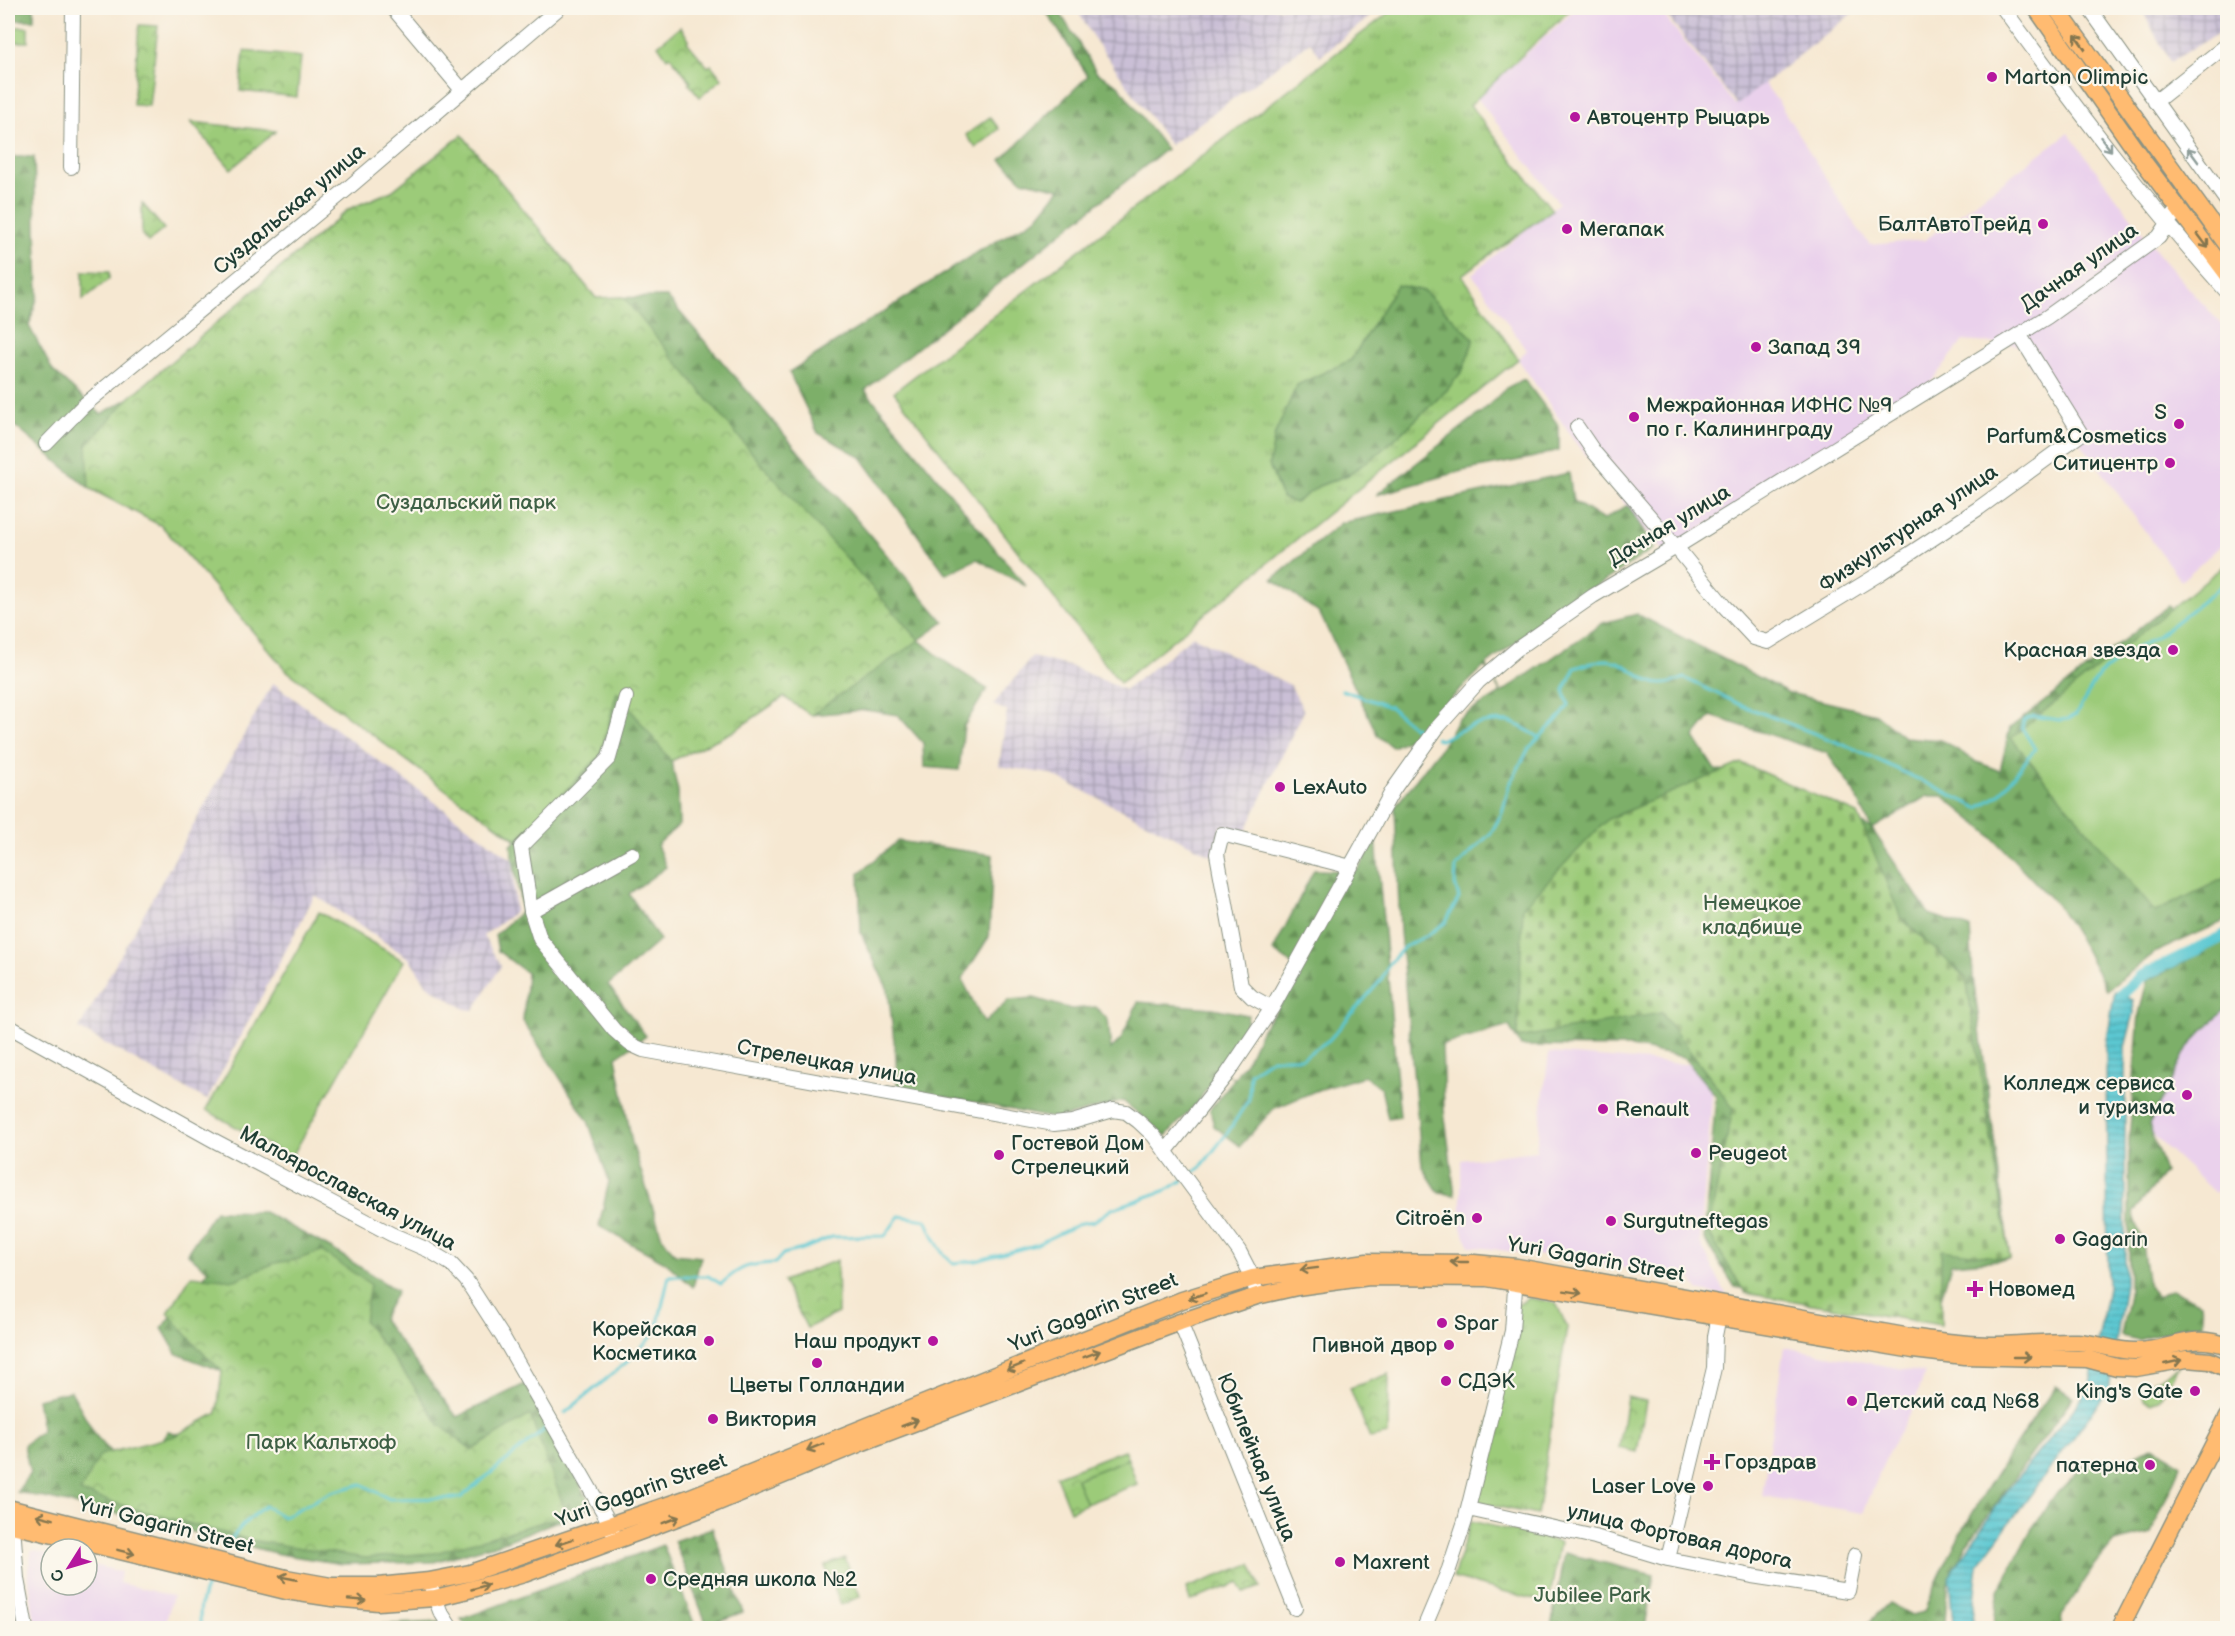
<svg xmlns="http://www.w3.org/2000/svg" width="2235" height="1636" font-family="'Balsamiq Sans',sans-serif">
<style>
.built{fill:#ead1ec}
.industrial{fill:url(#industrial-grid)}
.grass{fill:url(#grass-tufts);stroke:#5e8456;stroke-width:1.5}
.forest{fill:url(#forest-firs);stroke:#4e764e;stroke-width:1.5;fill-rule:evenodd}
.cemetery{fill:url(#cemetery-stones);stroke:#5e8456;stroke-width:1.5}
.park{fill:url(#park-crowns);stroke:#5e8456;stroke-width:1.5}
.pitch{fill:#9ccb79;stroke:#5e8456;stroke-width:1.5}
.water{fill:url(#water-rules);stroke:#3e8283;stroke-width:1.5}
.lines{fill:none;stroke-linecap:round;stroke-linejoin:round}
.stream{stroke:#5cc8d2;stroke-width:3}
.canal{stroke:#5cc8d2;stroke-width:12}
.minor-casing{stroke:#8a9283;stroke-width:16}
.major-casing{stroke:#8a9283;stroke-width:19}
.minor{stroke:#fff;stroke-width:14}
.major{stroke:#ffbb71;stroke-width:16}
.oneway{stroke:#84764f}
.oneway2{stroke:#8f9e9a}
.poi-dot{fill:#b5179e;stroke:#fbf7ec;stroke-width:2}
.labels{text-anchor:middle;stroke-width:4.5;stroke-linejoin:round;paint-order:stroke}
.poi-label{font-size:21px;fill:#1f3d34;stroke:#fbf7ec;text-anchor:start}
.street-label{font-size:21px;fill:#1f3d34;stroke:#fbf7ec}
.park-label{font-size:21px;fill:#3e6045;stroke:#fbf7ec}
</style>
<defs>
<pattern id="industrial-grid" width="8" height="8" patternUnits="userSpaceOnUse" patternTransform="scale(1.5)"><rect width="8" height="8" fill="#cabfd6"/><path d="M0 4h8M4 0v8" fill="none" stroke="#a39cae"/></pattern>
<pattern id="grass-tufts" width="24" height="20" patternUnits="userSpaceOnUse" patternTransform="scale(1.5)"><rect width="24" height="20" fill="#9ccb79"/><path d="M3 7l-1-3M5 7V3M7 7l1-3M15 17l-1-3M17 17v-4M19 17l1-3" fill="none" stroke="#7fa664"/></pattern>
<pattern id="forest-firs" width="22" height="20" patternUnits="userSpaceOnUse" patternTransform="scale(1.5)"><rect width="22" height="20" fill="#7daf69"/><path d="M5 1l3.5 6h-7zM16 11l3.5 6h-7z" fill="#669057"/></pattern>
<pattern id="cemetery-stones" width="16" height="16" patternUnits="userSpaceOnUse" patternTransform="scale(1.5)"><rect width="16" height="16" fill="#9ccb79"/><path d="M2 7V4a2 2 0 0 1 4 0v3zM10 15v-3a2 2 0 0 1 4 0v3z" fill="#7fa664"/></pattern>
<pattern id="park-crowns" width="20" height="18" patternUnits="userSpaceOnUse" patternTransform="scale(1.5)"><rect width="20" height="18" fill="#9ccb79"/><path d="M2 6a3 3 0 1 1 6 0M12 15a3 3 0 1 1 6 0" fill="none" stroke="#7fa664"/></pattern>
<pattern id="water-rules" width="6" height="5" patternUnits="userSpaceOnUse" patternTransform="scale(1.5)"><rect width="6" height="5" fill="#5cc8d2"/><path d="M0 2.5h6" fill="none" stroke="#4ba4ab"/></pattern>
</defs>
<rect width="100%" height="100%" fill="#fbf7ec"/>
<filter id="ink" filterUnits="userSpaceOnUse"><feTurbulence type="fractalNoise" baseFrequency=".0167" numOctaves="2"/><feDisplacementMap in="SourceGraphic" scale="12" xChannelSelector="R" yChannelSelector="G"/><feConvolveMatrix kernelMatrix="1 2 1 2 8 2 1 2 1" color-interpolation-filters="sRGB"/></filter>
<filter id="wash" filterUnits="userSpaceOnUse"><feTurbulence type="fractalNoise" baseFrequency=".008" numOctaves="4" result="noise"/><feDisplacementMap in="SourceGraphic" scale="24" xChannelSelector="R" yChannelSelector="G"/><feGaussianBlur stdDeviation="1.35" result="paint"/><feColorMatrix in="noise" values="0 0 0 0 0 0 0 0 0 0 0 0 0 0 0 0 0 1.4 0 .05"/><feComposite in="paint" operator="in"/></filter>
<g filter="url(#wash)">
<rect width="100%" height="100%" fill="#f6e8d2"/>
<path class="built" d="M1577 8H1658L1735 105 1764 83 1779 103 1854 223 1870 245 1925 240 2068 133 2161 257 2227 331V540L2181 581 2069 426 2018 345 1963 341 1930 383 1664 552 1574 440 1518 359 1527 350 1472 274 1559 203 1477 98Z
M2228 996 2227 1179 2215 1193 2139 1122 2155 1067Z
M1549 1053 1696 1065 1711 1084 1712 1097 1700 1242 1727 1296 1698 1290 1692 1279 1582 1261 1470 1246 1461 1228V1160L1536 1151Z
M1784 1347 1925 1373 1912 1409 1888 1453 1863 1513 1762 1496Z
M32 1550 51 1555V1585H87V1563L121 1572 119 1583 173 1596 164 1628H35L28 1569Z"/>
<path class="industrial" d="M1076 8H1381L1320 56 1310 42 1170 145 1093 37Z
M1661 8H1859L1737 105Z
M2141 8H2227V28L2170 62Z
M1193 636 1290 685 1304 711 1244 834 1222 825 1213 856 1050 774 999 766 1007 711 993 705 1032 657 1073 667 1125 690Z
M273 683 513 860 515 912 483 936 501 966 474 1010 465 1009 427 985 410 959 315 895 207 1100 79 1029Z"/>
<path class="grass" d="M1395 8H1572L1470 105 1552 210 1462 275 1518 359 1120 683 894 392Z
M1529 1298 1556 1303 1567 1327 1537 1515 1472 1501 1516 1306Z
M2178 1367 2160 1398 2152 1403 2144 1399 2141 1393 2148 1384Z
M1471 1521 1560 1542 1549 1603 1453 1578Z"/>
<path class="forest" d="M8 8H34V20H8Z
M1044 8H1057L1097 73 1118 85 1166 149 865 390 1026 586 977 559 946 574 861 457 818 433 789 372 976 253 1037 218 1060 189 1022 180 1001 160 1088 76Z
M462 135 596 298 667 297 944 622 919 640 947 663 987 689 964 726 959 770 924 767 923 743 898 715 865 710 811 715 784 697 732 732 671 761 678 791 679 825 657 845 666 867 629 894 660 940 608 985 646 1036 616 1057 632 1143 662 1237 675 1254 701 1257 693 1287 665 1262 599 1226 609 1181 588 1121 523 1021 527 973 498 951 495 935 522 911 511 846 516 840 286 670 162 526 89 488 11 423 8 425V157H34L38 295 29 326 53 371 101 414 128 399 349 209 392 191Z
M1397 285 1424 291 1474 339 1463 370 1447 390 1407 428 1376 455 1348 475 1319 486 1295 503 1282 498 1269 465 1275 434 1297 385 1351 360Z
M1524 379 1559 426V450L1531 458 1462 471 1376 495 1484 410 1506 388Z
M1569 473 1573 501 1603 520 1628 505 1654 548 1544 621 1486 665 1501 693 1603 623 1637 614 1789 693 1876 714 1904 737 1941 740 1977 762 2000 771 2010 728 2168 606 2187 627 2227 800V920L2156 952 2107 990 2084 947 2058 906 1988 833 1943 796H1927L1872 829 1929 914 1970 928 1973 977 2010 1259 1951 1264 1935 1318 1735 1287 1704 1239 1716 1096 1683 1057 1631 1047 1521 1046 1509 1026 1442 1045 1444 1110 1455 1195 1439 1193 1422 1166 1400 932 1395 807 1442 746 1458 719 1501 693 1485 666 1409 739 1392 747 1378 736 1320 614 1273 579 1341 523ZM1711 716 1827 753 1855 793 1871 828 1742 771 1715 770 1694 737Z
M1376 839 1400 1117 1388 1119 1381 1088 1364 1076 1315 1091 1273 1109 1240 1146 1214 1126 1210 1109 1234 1079 1221 1070 1194 1106 1166 1136 1123 1101 1057 1119 897 1087 896 1057 888 990 861 933 859 873 898 841 993 855 989 937 962 979 984 1023 1009 1000 1034 998 1071 1009 1096 1007 1108 1020 1111 1049 1121 1039 1138 1002 1213 1008 1248 1015 1244 1037 1221 1070 1234 1079 1251 1053 1262 1029 1284 1000 1300 970 1273 951 1314 870 1357 871Z
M2227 940V1007L2188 1047 2149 1125 2165 1172 2133 1213 2141 1237 2147 1280 2157 1298 2172 1289 2201 1303 2203 1324 2180 1328 2139 1340 2121 1336 2129 1294V1141L2139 1014 2147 981Z
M215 1211 264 1212 332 1249 397 1291 382 1319 457 1417 525 1384 593 1507 501 1543 434 1562 342 1564 279 1554 137 1518 17 1492 30 1473 24 1445 42 1430 37 1399 71 1391 96 1436 117 1459 155 1451 168 1431 200 1441 219 1425 222 1371 177 1354 162 1328 208 1271 187 1253Z
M2056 1386 2073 1397 1967 1544 1947 1585 1945 1623 1943 1628H1863L1889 1603 1912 1615 1924 1612C1956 1530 2006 1457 2056 1386Z
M2153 1446 2181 1464 2151 1533 2114 1542 2095 1565 2062 1615 2060 1628H1993L1999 1590 2031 1530 2057 1493 2089 1460 2121 1467 2134 1456Z
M712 1528 743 1612 707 1625 674 1541Z
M663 1545 696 1628H468L461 1619Z
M1564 1553 1654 1575 1645 1628H1551Z
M440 1622 444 1628H366V1625Z"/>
<path class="cemetery" d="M1741 763 1858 814 1901 918 1966 978 2010 1259 1941 1250V1325L1745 1293 1708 1232 1733 1108 1661 1013 1517 1038 1523 907 1608 819Z"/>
<path class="park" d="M139 25 158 26 149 106 133 105Z
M8 27H28V42H8Z
M680 27 689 39 687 42 708 67 711 65 722 79 700 97 689 84 691 82 670 56 667 58 658 45Z
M244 51 301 57 297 97 240 91Z
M990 117 999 129 976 148 966 135Z
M191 122 276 131 231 169Z
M462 135 596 298 623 297 757 459 919 640 811 715 784 697 732 732 671 761 617 692 600 756 517 839 454 796 286 670 162 526 89 488 87 445 128 399 349 209 392 191Z
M142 203 164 229 148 242 142 235Z
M83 271 109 272V279L83 300Z
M321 1251 370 1284 364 1321 411 1382 439 1424 472 1450 530 1415 567 1515 435 1553 365 1558 250 1540 128 1507 80 1492 100 1455 175 1436 217 1413 222 1371 198 1348 168 1313 191 1276 235 1280 275 1263 299 1259Z
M837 1260 838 1313 807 1328 783 1281Z
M1389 1374 1388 1434 1370 1438 1350 1388Z
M1627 1397 1646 1401 1637 1452 1619 1448Z
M1124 1450 1128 1459 1077 1479 1086 1504 1070 1511 1056 1476Z
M845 1558 860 1596 841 1605 825 1566Z
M1251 1564 1260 1587 1244 1593 1239 1583 1190 1601 1186 1588Z"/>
<path class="pitch" d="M2227 563V877L2155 912 2011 738Z
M319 912 404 961 291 1158 206 1110Z
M1128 1459 1137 1484 1086 1504 1076 1479Z"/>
<path class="water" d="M2115 991 2133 1000 2134 1013 2125 1047V1283L2109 1390 1978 1565 1971 1628H1951L1953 1623 1949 1577 2004 1495 2089 1389 2108 1288 2106 1046Z"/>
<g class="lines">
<path class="stream" d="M1342 690 1390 707 1415 728 1427 734
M1436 738 1440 740C1461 729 1484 719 1509 722 1518 724 1530 732 1539 737
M1188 1176 1200 1168 1228 1132 1249 1099 1250 1073 1272 1058H1302L1329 1040 1381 980 1389 964 1404 947 1426 936 1445 923 1459 898 1455 884 1456 867 1491 833 1502 813 1509 786 1529 748 1562 715 1569 705 1564 690 1575 668C1585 665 1596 660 1607 660 1639 662 1643 698 1684 678L1741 705 1857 750 1978 808 1999 795 2035 749 2022 728 2024 720 2033 716 2059 720 2069 719 2076 714 2099 675 2128 653 2158 636 2228 581
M565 1413 628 1361 656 1332 669 1276H708L721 1284C742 1265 747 1265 775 1263L783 1254 803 1249 832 1237 885 1236 899 1216 926 1220C934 1236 938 1251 953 1263L976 1261 1035 1245 1081 1223 1094 1221 1112 1209 1169 1189 1183 1180
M227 1546C236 1530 250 1517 265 1506L283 1517 331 1492 362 1484 389 1499 460 1498 549 1426
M201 1628C199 1614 200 1599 207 1586"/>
<path class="canal" d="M2122 994 2140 977 2228 934"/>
</g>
</g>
<g filter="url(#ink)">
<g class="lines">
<g class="minor-casing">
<path id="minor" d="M393 8 462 90
M2003 8C2074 105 2147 203 2228 293
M2089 8 2228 203
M2155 102 2228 44
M71 167 73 8
M1577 427 1594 452 1676 547 1724 606 1754 638 1768 642 1879 574 1979 508 2081 434 2019 334
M46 444 83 406 347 189 559 8
M632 854 531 911 540 939 614 1030 630 1044 643 1050 1054 1124 1072 1122 1113 1110 1126 1112 1138 1121 1154 1136 1239 1251 1253 1278 1257 1296
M531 911 521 847 609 758 626 697
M1272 1008 1252 997 1241 986 1217 854 1222 834 1351 867
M8 1026 213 1140 391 1234 428 1250 451 1264 466 1280 504 1339 605 1515 613 1533
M1166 1151 1228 1073 1272 1008 1393 790 1437 728 1478 682 1517 649 1593 596 1676 547 2047 317 2159 237 2178 208
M1180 1322 1295 1608
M1468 1509 1595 1537 1668 1559 1752 1576 1848 1591 1855 1555
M13 1525 17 1579 26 1628
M1668 1559 1714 1368 1715 1336 1719 1316
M429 1581 440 1611 451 1628
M1424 1628 1449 1569 1465 1521 1512 1331 1516 1275"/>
</g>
<g class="major-casing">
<path id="major" d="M2036 8 2143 161 2228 275
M2056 8 2228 246
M8 1508 286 1578 331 1586H378L429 1581 470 1573 688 1498 1182 1300 1253 1278 1367 1262 1474 1263 1517 1267 1916 1338C1941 1341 1965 1345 1990 1345 2019 1345 2049 1341 2078 1342 2098 1343 2117 1352 2137 1351 2172 1350 2190 1332 2228 1346
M8 1524 286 1591 332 1598 378 1602 435 1598 476 1588 524 1574 655 1526 716 1503 863 1442 1180 1322 1257 1296 1297 1287 1369 1277 1487 1278 1913 1350 1964 1356 2087 1359 2117 1367 2136 1368 2187 1359 2210 1361 2228 1369
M2120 1628 2228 1416"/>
</g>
<use href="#minor" class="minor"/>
<use href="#major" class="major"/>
</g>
<defs><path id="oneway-shaft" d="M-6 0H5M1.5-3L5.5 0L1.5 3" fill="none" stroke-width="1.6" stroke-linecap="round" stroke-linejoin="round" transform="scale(1.5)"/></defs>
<g class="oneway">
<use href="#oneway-shaft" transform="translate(2080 42) rotate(-125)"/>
<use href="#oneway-shaft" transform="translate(2203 241) rotate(53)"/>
<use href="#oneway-shaft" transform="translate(1459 1262) rotate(-180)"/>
<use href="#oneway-shaft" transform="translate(1309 1269) rotate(173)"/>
<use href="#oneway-shaft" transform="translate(1573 1292) rotate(9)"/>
<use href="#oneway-shaft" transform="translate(1197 1296) rotate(162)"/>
<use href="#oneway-shaft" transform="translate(1092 1354) rotate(-21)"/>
<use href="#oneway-shaft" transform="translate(2022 1357)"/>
<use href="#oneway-shaft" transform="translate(2173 1362) rotate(-13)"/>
<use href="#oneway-shaft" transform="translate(1015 1367) rotate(158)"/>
<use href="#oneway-shaft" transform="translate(910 1423) rotate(-21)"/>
<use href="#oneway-shaft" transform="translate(815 1447) rotate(158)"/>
<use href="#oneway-shaft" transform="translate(45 1517) rotate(-166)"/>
<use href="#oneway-shaft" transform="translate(671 1520) rotate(-21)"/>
<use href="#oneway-shaft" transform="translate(564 1542) rotate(162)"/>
<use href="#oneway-shaft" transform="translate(126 1552) rotate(14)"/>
<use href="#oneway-shaft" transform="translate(288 1578) rotate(-169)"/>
<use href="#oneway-shaft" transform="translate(480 1587) rotate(-16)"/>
<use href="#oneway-shaft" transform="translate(357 1600) rotate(4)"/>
</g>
<g class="oneway2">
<use href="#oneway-shaft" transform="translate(2106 144) rotate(52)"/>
<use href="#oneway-shaft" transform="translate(2193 155) rotate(-126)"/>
</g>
</g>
<g class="poi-dot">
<circle cx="1992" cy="77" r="6"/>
<circle cx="1575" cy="117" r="6"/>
<circle cx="2043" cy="224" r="6"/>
<circle cx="1567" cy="229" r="6"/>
<circle cx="1756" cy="347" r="6"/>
<circle cx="1634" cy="417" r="6"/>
<circle cx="2179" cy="424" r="6"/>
<circle cx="2170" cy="463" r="6"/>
<circle cx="2173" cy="650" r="6"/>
<circle cx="1280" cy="787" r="6"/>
<circle cx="2187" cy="1095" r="6"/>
<circle cx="1603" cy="1109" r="6"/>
<circle cx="1696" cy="1153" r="6"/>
<circle cx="999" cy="1155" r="6"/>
<circle cx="1477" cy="1218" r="6"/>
<circle cx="1611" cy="1221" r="6"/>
<circle cx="2060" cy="1239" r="6"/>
<path d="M1972 1280h6v6h6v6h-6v6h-6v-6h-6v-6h6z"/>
<circle cx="1442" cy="1323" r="6"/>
<circle cx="709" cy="1341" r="6"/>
<circle cx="933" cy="1341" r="6"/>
<circle cx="1449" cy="1345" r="6"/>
<circle cx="817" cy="1363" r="6"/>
<circle cx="1446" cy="1381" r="6"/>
<circle cx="2195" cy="1391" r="6"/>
<circle cx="1852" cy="1401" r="6"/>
<circle cx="713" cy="1419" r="6"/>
<path d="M1709 1453h6v6h6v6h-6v6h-6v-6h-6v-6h6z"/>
<circle cx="2150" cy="1465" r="6"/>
<circle cx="1708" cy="1486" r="6"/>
<circle cx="1340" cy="1562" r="6"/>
<circle cx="651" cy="1579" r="6"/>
</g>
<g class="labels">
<g class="poi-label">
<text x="2004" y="84">Marton Olimpic</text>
<text x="1587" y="124">Автоцентр Рыцарь</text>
<text x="2031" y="231" text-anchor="end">БалтАвтоТрейд</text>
<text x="1579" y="236">Мегапак</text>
<text x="1768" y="354">Запад 39</text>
<text x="1646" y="412">Межрайонная ИФНС №9<tspan x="1646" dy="24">по г. Калининграду</tspan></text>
<text x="2167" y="419" text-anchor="end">S<tspan x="2167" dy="24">Parfum&amp;Cosmetics</tspan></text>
<text x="2158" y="470" text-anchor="end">Ситицентр</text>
<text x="2161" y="657" text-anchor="end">Красная звезда</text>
<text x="1292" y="794">LexAuto</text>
<text x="2175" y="1090" text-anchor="end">Колледж сервиса<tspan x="2175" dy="24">и туризма</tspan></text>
<text x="1615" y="1116">Renault</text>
<text x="1011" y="1150">Гостевой Дом<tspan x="1011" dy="24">Стрелецкий</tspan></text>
<text x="1708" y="1160">Peugeot</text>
<text x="1465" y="1225" text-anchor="end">Citroën</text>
<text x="1623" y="1228">Surgutneftegas</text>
<text x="2072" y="1246">Gagarin</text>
<text x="1988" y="1296">Новомед</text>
<text x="1454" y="1330">Spar</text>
<text x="697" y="1336" text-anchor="end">Корейская<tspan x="697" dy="24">Косметика</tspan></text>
<text x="921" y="1348" text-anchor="end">Наш продукт</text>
<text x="1437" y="1352" text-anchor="end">Пивной двор</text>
<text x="1458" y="1388">СДЭК</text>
<text x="817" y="1392" text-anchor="middle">Цветы Голландии</text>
<text x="2183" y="1398" text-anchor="end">King's Gate</text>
<text x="1864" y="1408">Детский сад №68</text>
<text x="725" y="1426">Виктория</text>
<text x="1724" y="1469">Горздрав</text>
<text x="2138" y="1472" text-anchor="end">патерна</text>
<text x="1696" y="1493" text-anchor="end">Laser Love</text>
<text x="1352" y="1569">Maxrent</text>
<text x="663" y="1586">Средняя школа №2</text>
</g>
<g class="street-label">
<text transform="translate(289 209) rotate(-40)" y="7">Суздальская улица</text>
<text transform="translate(2079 267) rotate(-35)" y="7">Дачная улица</text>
<text transform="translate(1669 525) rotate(-31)" y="7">Дачная улица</text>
<text transform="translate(1908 528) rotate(-34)" y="7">Физкультурная улица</text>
<text transform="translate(827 1062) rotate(10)" y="7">Стрелецкая улица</text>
<text transform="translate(348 1188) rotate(28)" y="7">Малоярославская улица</text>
<text transform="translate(1596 1259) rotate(10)" y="7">Yuri Gagarin Street</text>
<text transform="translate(1093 1312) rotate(-22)" y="7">Yuri Gagarin Street</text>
<text transform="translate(1257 1457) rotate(68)" y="7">Юбилейная улица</text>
<text transform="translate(641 1490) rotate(-20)" y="7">Yuri Gagarin Street</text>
<text transform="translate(166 1525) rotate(14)" y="7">Yuri Gagarin Street</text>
<text transform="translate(1680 1536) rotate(13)" y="7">улица Фортовая дорога</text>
</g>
<g class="park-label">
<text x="466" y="509">Суздальский парк</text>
<text x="1752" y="910">Немецкое<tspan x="1752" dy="24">кладбище</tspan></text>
<text x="321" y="1449">Парк Кальтхоф</text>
<text x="1592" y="1602">Jubilee Park</text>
</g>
</g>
<rect width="2235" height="1636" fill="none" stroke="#fbf7ec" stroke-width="30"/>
<g transform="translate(69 1567) rotate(233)"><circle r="28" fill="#fbf7ec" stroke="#a3ada2" stroke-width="1.5"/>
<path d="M0-4.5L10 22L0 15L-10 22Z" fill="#b5179e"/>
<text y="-9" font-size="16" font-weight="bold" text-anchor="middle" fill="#1f3d34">С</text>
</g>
</svg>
